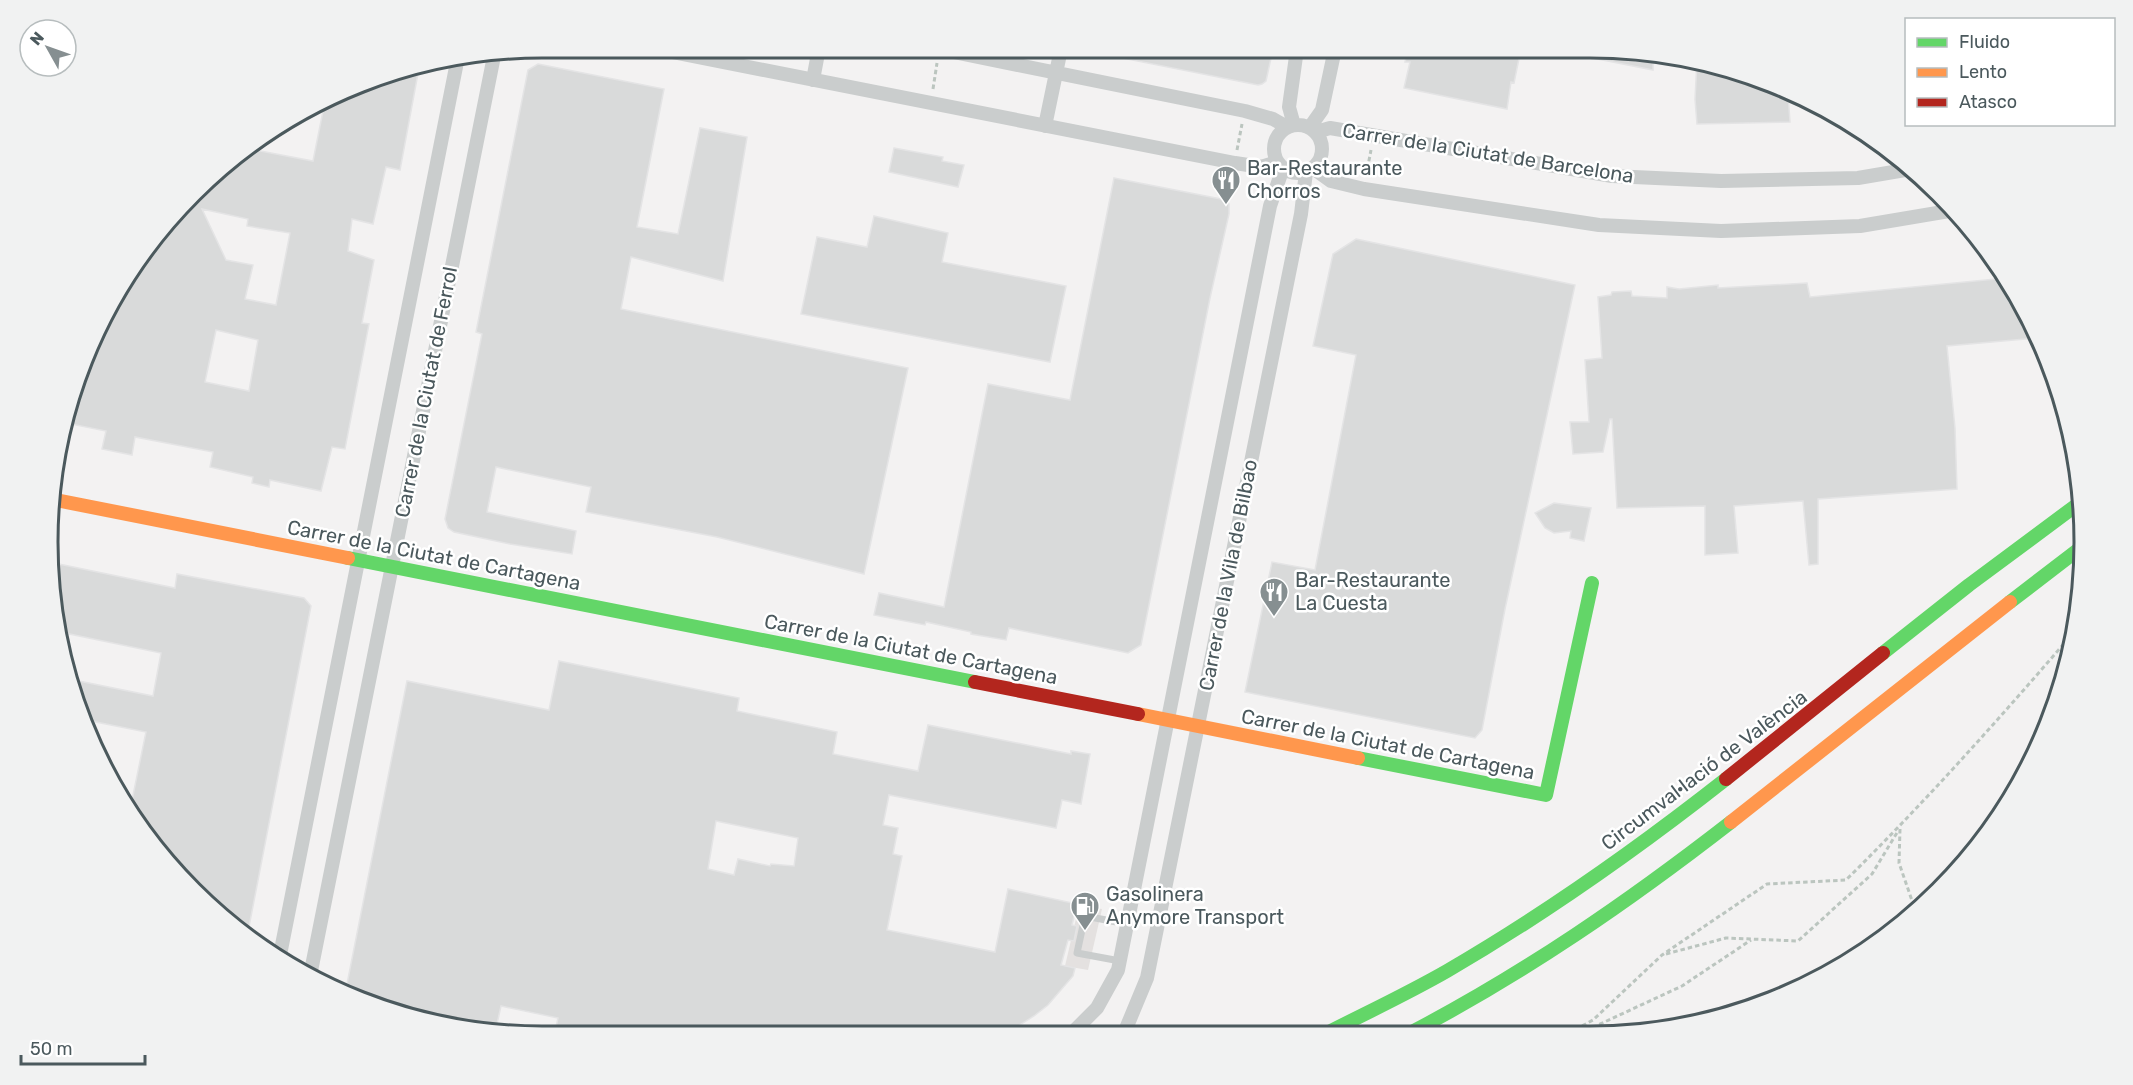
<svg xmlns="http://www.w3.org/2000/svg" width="2133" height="1085" font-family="Rubik,sans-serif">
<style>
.commercial{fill:#e4e1e0}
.building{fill:#d9dada;stroke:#e4e4e5;stroke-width:1.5;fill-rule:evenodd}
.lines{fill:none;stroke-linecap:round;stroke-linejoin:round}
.path{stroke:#bbc5bf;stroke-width:3;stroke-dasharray:4.5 3;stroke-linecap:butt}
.lane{stroke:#cacdcd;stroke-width:7}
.street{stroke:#cacdcd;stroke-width:14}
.fast{stroke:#63d668;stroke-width:14}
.slow{stroke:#ff974d;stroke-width:14}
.jam{stroke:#b3261e;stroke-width:14}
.labels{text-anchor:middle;stroke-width:5;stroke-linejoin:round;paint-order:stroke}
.street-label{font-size:20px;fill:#4b595d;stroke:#fff}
.poi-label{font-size:20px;fill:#4b595d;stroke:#fff;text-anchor:start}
.rim{fill:none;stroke:#4b595d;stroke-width:3}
</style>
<rect width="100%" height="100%" fill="#f3f2f2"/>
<path class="commercial" d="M1079 906 1102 909 1088 970 1065 966Z"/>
<path class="building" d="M1113 49H1273L1266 81 1262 84 1258 85 1112 56Z
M1408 49H1521L1514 83 1511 82 1507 109 1404 88 1410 62H1405Z
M1578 49H1623L1653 54V70L1577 55Z
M1697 61 1718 65 1784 90 1785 94H1788L1790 122 1697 124 1695 99Z
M538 64 664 89 637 227 678 234 700 128 747 137 723 281 631 257 621 309 908 368 864 574 717 537 586 512 591 487 496 467 487 512 576 531 572 554 510 544 454 532 448 528 445 519 482 334 476 332 528 70Z
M419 68 400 170 386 167 373 224 352 219 348 251 374 260 362 323 369 324 345 449 332 447 321 491 270 480 269 487 252 483 253 477 210 467 213 452 135 437 132 455 102 449 106 431 66 423 114 295 170 217 245 148 313 161 324 106 383 74ZM202 209 248 219 247 226 290 233 276 305 245 299 253 265 226 260ZM216 330 258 340 249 391 205 382Z
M894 148 943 157 942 161 964 165 958 187 889 172Z
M1114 178 1226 200 1229 204V214L1210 298 1141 645 1128 653 1009 628 1006 640 971 634V632L926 622 925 625 874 615 879 593 944 607 988 384 1070 400Z
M874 216 948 233 942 262 1066 286 1050 362 801 314 817 237 867 247Z
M1356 239 1575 285 1505 609 1482 730 1475 738 1245 692 1272 562 1315 570 1356 355 1313 346 1333 254Z
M2006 278 2019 295 2038 338 1947 346 1955 428 1957 489 1818 499V564L1809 565 1803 501 1734 506 1738 553 1705 555V506L1617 508 1612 419H1610L1603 452 1573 454 1570 422H1589L1585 360 1602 358 1598 297 1611 295 1612 292 1631 291 1632 296 1667 298V287L1679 289 1718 285V288L1807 283 1810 297Z
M1554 503 1591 508 1584 541 1570 538 1571 531 1554 533 1545 528 1535 513Z
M54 563 175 588 177 574 304 598 311 606 248 932 193 892 131 805 146 732 86 720 74 680 153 696 161 653 60 632 52 607Z
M559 661 739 698 737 711 837 732 833 754 918 771 928 725 1071 754V751L1090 754 1081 804 1062 800 1056 828 889 795 883 825 898 828 893 854 902 856 887 930 995 952 1008 889 1077 904 1072 925 1077 926 1074 941 1068 940 1061 965 1075 968 1073 976 1048 1005 1034 1016 1015 1028 990 1035 554 1036 558 1018 501 1006 495 1033 415 1020 345 994 407 681 549 710ZM716 821 798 838 794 866 771 864 770 866 738 859 734 875 708 869Z"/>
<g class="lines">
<path class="path" d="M933 89 937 63
M1237 150 1242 124
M1366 176 1371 150
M1900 829 1899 863 1916 912
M1666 954 1726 938 1798 941 1872 874 1898 831
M1569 1033 1593 1020 1662 955 1767 884 1846 880C1926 801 2001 717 2074 632
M1587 1033 1598 1025 1682 986 1751 940"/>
<path class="lane" d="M1120 961 1077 953 1085 916 1127 924"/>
<path class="street" d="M652 48 1235 163 1261 167 1277 162
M934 48 1245 111 1273 119 1287 127
M813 80 819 48
M1274 149a24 24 0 1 1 48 0a24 24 0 1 1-48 0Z
M1294 125 1289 107 1297 49
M1045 126 1061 49
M1310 127 1322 110 1335 49
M1316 132 1330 128 1612 176 1721 181 1858 178 1911 169
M1313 168 1331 181 1364 189 1599 225 1721 231 1860 226 1955 210
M280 955 457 62
M310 976 494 56
M1071 1034 1097 1008 1118 970 1270 206 1283 168
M1122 1034 1125 1031 1147 978 1301 214 1306 172"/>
<path class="fast" d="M348 558 975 682
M2010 602 2083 546
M1883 653 1969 585 2082 501
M1358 758 1546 795 1592 583
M1410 1033C1525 973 1628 902 1731 822
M1325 1034C1366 1013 1407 994 1447 971 1545 914 1637 849 1726 779"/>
<path class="slow" d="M56 500 348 558
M1138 714 1358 758
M1731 822 2010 602"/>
<path class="jam" d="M975 682 1138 714
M1726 779 1883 653"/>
</g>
<defs>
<g id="restaurant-pin" transform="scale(1.5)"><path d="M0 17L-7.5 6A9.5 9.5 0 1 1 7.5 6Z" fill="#868f91" stroke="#fff"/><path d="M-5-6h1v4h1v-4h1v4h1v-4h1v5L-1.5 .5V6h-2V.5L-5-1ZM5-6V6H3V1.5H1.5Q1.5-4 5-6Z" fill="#fff"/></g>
<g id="fuel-pin" transform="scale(1.5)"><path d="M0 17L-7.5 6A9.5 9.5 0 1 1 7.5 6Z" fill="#868f91" stroke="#fff"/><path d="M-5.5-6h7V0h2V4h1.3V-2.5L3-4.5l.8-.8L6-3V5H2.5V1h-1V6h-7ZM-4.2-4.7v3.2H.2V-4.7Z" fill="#fff"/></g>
</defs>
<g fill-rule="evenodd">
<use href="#restaurant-pin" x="1226" y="180"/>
<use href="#restaurant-pin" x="1274" y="592"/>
<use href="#fuel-pin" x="1085" y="906"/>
</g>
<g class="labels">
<g class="street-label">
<text transform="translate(1488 153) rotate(9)" y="7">Carrer de la Ciutat de Barcelona</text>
<text transform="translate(426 392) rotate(-79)" y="7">Carrer de la Ciutat de Ferrol</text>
<text transform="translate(434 555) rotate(11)" y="7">Carrer de la Ciutat de Cartagena</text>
<text transform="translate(1228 575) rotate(-79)" y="7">Carrer de la Vila de Bilbao</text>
<text transform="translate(911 649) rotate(11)" y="7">Carrer de la Ciutat de Cartagena</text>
<text transform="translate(1388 744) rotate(11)" y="7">Carrer de la Ciutat de Cartagena</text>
<text transform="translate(1704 770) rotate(-37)" y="7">Circumval·lació de València</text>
</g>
<g class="poi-label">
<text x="1247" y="175">Bar-Restaurante<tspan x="1247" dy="23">Chorros</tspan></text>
<text x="1295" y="587">Bar-Restaurante<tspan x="1295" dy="23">La Cuesta</tspan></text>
<text x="1106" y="901">Gasolinera<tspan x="1106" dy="23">Anymore Transport</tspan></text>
</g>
</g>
<path d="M0 0H2133V1085H0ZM542 58H1590A484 484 0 0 1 2074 542V542A484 484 0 0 1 1590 1026H542A484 484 0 0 1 58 542V542A484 484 0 0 1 542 58Z" fill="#f1f2f2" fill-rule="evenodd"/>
<path class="rim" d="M542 58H1590A484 484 0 0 1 2074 542V542A484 484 0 0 1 1590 1026H542A484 484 0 0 1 58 542V542A484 484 0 0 1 542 58Z"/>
<rect x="1905" y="18" width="210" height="108" fill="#ffffff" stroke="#b7bdbe" stroke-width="1.5"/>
<rect x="1917" y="38" width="30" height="9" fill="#63d668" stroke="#b7bdbe" stroke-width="1.5"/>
<text x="1959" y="48" font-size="18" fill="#4b595d">Fluido</text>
<rect x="1917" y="68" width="30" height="9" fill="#ff974d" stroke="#b7bdbe" stroke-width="1.5"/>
<text x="1959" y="78" font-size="18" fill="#4b595d">Lento</text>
<rect x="1917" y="98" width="30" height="9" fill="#b3261e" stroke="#b7bdbe" stroke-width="1.5"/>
<text x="1959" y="108" font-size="18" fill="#4b595d">Atasco</text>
<g transform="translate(48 48) rotate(310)"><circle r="28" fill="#ffffff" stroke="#b7bdbe" stroke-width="1.5"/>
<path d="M0-4.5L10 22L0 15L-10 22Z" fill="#868f91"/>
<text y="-9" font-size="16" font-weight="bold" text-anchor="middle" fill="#4b595d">N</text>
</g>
<path d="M21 1055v9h124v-9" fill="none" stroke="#4b595d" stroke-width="3"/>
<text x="30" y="1055" font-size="18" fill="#4b595d" stroke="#ffffff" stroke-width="4.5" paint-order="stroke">50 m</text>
</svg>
